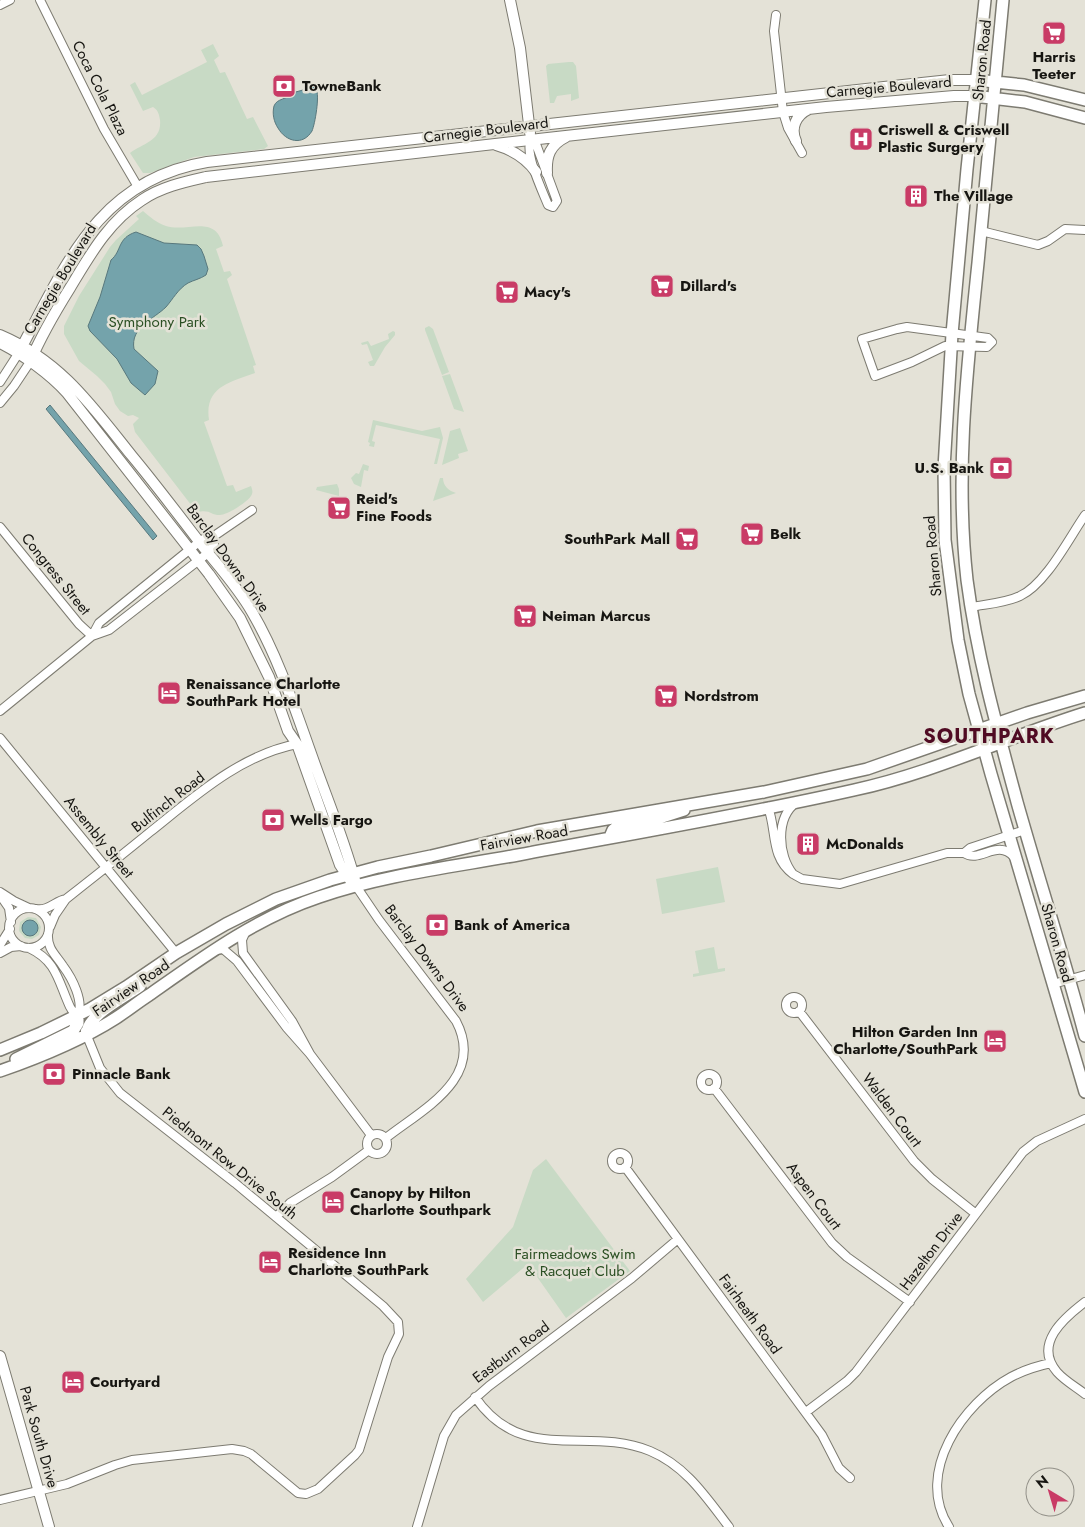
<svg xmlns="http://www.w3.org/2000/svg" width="1085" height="1527" font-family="Jost,sans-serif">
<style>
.green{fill:#c8dac5;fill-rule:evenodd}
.water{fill:#74a3ab;stroke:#58787d}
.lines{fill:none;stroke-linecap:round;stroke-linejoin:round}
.minor-casing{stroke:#7d7b71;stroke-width:10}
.tertiary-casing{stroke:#7d7b71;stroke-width:12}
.secondary-casing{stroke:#7d7b71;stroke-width:14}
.minor{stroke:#fff;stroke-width:8}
.tertiary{stroke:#fff;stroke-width:10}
.secondary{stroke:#fff;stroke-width:11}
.labels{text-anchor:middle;stroke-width:5;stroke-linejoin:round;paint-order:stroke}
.poi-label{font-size:15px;font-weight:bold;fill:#161511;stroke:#e4e2d7;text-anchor:start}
.street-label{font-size:15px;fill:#161511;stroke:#e4e2d7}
.park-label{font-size:15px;fill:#2c5024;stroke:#e4e2d7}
.district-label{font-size:20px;font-weight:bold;letter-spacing:1px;fill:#500b23;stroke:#e4e2d7}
</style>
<rect width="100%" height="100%" fill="#e4e2d7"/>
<path class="green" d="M213 44 219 56 214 60 220 73 225 72 247 119 253 117 268 146 264 149 194 157 150 173H143L130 153C143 143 162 141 160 120 159 114 158 110 153 107L143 111 130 85 135 82 142 95 207 62 201 50Z
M569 62H573L576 66 579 98 571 101V94L557 96 554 103H550L546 66 548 64Z
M143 211C150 217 157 223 166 226 187 233 216 213 223 246L216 249 224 272 230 271 232 275 227 279 256 365 253 366 255 373C230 382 204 387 209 420L204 422 227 486 233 485 236 492 251 486C252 489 253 491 252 494 250 501 227 515 220 515 210 515 211 509 197 512L195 510 135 432 133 424 139 418 133 415 128 416 120 411 115 404 111 392 105 384 97 376 79 361 64 334V326L79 296 110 247 116 240 139 219 136 216Z
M429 326 433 329 449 372 442 375 425 330V328Z
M393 331 395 332V335L385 347 374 366H370L368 362 373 360 367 344 362 345 361 343 368 341 371 346 389 339 388 334Z
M450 374 464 412 454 409 442 376Z
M373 420 422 431 440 427 443 438 437 464H434L440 439 376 425 372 441 375 442 374 447 369 446 370 443 368 442Z
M460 428 468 451 458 454 459 458 442 465 450 431Z
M363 464 369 466 368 471 364 470 361 487 354 484 351 478 356 473 359 474Z
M440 478H443C443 486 449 491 456 493L433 501Z
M337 484 339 489V496L316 490 317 487Z
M718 867 725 902 662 914 656 879Z
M28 917 36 918 41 927 39 935 32 939 25 938 19 931 20 922ZM27 920 34 921 37 925 38 930 35 935 30 936 22 924Z
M714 947 718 969 725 968V971L693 977V974L699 973 695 951Z
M546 1159 630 1271 566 1318 528 1264 483 1302 466 1279 513 1227 533 1170Z"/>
<path class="water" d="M306 83C310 85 314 86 316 89 320 95 315 124 312 131 303 146 286 142 278 128 274 122 272 114 274 106 277 98 287 100 292 93L303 90Z
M136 232 164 243 197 245 201 249 204 256 208 269 206 275C200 279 194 280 188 283 178 289 173 299 166 307 154 319 130 327 134 349L158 371 155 384 145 395 131 383 117 359 90 331 88 326 100 297 111 260C122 251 117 238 136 232Z
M50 405 157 536 153 540 46 409Z
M22 928a8 8 0 1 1 16 0a8 8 0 1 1-16 0Z"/>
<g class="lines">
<g class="minor-casing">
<path id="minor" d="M40 0 104 129 138 187
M0 5 10 0
M776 15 774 31 783 112 788 128 802 153
M531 139 536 144 557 201 553 207 548 205C542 190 524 153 531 139Z
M981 231 1038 245 1048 241 1065 229 1085 230
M907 327 988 338 992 342 987 347 945 346 912 362 875 376 862 339 897 329Z
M0 382 18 354
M0 403 14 386 30 362
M0 527 79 624 92 636 0 711
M214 536V544L208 553 109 630 92 636 99 623 199 542 208 536H214L252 510
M971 607C987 604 1006 603 1020 596 1046 584 1069 538 1085 515
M0 738 176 953
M768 807C777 831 770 857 793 874 778 856 775 817 797 802
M1014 857C997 838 980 864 964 853L970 848 1025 830
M793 874 802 879 840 884 947 853H964
M356 886 379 920 456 1021C486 1078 423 1109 386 1138
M0 892 14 901 29 908
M0 895 9 908 11 922
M66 899C94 877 122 855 150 832 194 797 240 755 297 744
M9 928a20 20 0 1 1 40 0a20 20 0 1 1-40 0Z
M36 909C49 911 55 901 66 899L55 915 50 927
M48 934C47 949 56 955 63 966 72 978 84 1001 78 1015
M0 945 10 929
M29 948C57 961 58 981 70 1007 72 1012 77 1014 79 1018
M215 950 223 949 237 961 287 1028 310 1054 292 1021 243 953 242 940 246 931
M0 953 11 947 21 946
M1053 984 1085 975
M786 1005a8 8 0 1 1 16 0a8 8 0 1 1-16 0Z
M799 1011 914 1161 932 1179 976 1214
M310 1054 371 1135
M701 1082a8 8 0 1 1 16 0a8 8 0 1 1-16 0Z
M714 1088 832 1243 847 1257 910 1302
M367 1144a10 10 0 1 1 20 0a10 10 0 1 1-20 0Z
M612 1161a8 8 0 1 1 16 0a8 8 0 1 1-16 0Z
M625 1167 822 1435 839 1468 850 1478
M276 1217 290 1203 332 1177 369 1150
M1085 1302C1064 1318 1033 1344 1057 1372 1065 1381 1076 1387 1085 1394
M475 1397C522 1466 588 1425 650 1451 686 1466 706 1497 729 1527
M806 1412 847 1381 856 1372 1023 1152 1037 1141 1085 1119
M0 1500 67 1484 115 1465 132 1460 232 1449 244 1451 251 1454 298 1493 306 1494 318 1489 355 1455 359 1450 388 1357 399 1334 398 1322 383 1306 235 1183 120 1093 100 1068 85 1031
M417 1527 444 1436 456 1415 489 1386 632 1278 678 1239
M949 1527C914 1473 963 1403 1011 1377 1024 1370 1037 1366 1051 1363"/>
</g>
<g class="tertiary-casing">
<path id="tertiary" d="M510 0 520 48 530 133
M796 141C790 128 796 115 809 109
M496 145C513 150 526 158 536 172
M547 173C546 156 550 145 566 137
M0 335C61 361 92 406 132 456 157 486 180 517 204 548 221 569 239 589 252 612 279 658 296 712 314 762 328 801 344 840 355 880
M0 343C22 354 50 374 67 393L209 574 240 618 269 677 288 731 297 744 340 865 350 880
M18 354C65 267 97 180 207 162L884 87 950 80H976
M30 362C41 336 55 312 70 288 90 255 108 222 142 200 161 187 184 182 206 177 413 154 619 129 826 107 868 103 911 100 954 96H974
M0 1356 49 1527"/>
</g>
<g class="secondary-casing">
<path id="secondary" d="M985 0 967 169 952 334 944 468 945 540 958 640 969 694 991 774 1085 1092
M1003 0C994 88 987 176 978 263 967 369 955 474 967 580 977 656 997 728 1017 802 1039 880 1064 957 1085 1036
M976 80 1024 85 1085 100
M974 96 1025 102 1085 118
M610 837 613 830 618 826 656 819 684 810
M87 1035C85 1016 125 997 140 986
M0 1050 41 1033 90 1009 126 987 176 953 226 924 276 899 330 880 378 867 431 856 537 831 764 792 867 769 1027 713 1085 696
M16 1059 73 1031 78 1023V1015
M0 1071C40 1057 80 1041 116 1018 127 1011 138 1002 149 995 203 957 256 918 319 897 383 875 452 867 518 855 630 834 743 815 854 790 933 773 1008 737 1085 713"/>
</g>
<use href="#minor" class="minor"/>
<use href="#tertiary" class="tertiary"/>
<use href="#secondary" class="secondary"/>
</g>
<defs>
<g id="supermarket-square" transform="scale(1.25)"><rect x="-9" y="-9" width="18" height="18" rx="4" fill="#c93b66" stroke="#e4e2d7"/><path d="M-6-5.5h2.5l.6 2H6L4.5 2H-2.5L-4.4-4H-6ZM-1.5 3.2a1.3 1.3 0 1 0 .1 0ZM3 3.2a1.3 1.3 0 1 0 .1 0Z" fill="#fff"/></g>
<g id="bank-square" transform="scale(1.25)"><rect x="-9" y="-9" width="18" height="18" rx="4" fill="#c93b66" stroke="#e4e2d7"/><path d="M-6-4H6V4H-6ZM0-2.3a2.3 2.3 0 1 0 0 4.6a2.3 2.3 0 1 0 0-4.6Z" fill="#fff"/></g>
<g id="hospital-square" transform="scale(1.25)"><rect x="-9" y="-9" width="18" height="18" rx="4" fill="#c93b66" stroke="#e4e2d7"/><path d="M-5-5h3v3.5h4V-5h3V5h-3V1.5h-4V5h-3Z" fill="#fff"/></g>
<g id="building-square" transform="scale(1.25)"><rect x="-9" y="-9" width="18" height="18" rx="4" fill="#c93b66" stroke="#e4e2d7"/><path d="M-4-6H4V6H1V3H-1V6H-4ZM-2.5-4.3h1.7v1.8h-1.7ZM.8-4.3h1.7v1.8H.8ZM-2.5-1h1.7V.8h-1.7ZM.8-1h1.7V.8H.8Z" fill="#fff"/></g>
<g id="hotel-square" transform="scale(1.25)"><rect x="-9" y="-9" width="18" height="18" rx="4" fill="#c93b66" stroke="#e4e2d7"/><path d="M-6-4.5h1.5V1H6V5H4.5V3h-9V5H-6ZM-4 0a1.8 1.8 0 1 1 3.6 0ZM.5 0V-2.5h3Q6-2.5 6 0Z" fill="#fff"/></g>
</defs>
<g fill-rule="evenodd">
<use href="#supermarket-square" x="1054" y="33"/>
<use href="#bank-square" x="284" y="86"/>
<use href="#hospital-square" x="861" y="139"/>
<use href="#building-square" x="916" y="196"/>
<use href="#supermarket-square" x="662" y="286"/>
<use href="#supermarket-square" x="507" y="292"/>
<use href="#bank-square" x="1001" y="468"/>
<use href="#supermarket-square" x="339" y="508"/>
<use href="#supermarket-square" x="752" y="534"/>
<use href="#supermarket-square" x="687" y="539"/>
<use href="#supermarket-square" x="525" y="616"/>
<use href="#hotel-square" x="169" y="693"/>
<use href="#supermarket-square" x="666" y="696"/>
<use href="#bank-square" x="273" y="820"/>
<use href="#building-square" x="808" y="844"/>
<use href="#bank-square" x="437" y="925"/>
<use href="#hotel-square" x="995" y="1041"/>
<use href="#bank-square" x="54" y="1074"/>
<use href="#hotel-square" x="333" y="1202"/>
<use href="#hotel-square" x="270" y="1262"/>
<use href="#hotel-square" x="73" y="1382"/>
</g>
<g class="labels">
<g class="poi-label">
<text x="1054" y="62" text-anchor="middle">Harris<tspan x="1054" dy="17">Teeter</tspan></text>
<text x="302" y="91">TowneBank</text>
<text x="878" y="135">Criswell &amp; Criswell<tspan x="878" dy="17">Plastic Surgery</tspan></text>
<text x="934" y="201">The Village</text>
<text x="680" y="291">Dillard's</text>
<text x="524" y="297">Macy's</text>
<text x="984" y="473" text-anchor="end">U.S. Bank</text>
<text x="356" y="504">Reid's<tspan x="356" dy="17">Fine Foods</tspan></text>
<text x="770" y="539">Belk</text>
<text x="670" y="544" text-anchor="end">SouthPark Mall</text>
<text x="542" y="621">Neiman Marcus</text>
<text x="186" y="689">Renaissance Charlotte<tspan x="186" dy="17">SouthPark Hotel</tspan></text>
<text x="684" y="701">Nordstrom</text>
<text x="290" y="825">Wells Fargo</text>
<text x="826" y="849">McDonalds</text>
<text x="454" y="930">Bank of America</text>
<text x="978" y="1037" text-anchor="end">Hilton Garden Inn<tspan x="978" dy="17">Charlotte/SouthPark</tspan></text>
<text x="72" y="1079">Pinnacle Bank</text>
<text x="350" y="1198">Canopy by Hilton<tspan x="350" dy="17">Charlotte Southpark</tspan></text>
<text x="288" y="1258">Residence Inn<tspan x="288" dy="17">Charlotte SouthPark</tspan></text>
<text x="90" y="1387">Courtyard</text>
</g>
<g class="street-label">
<text transform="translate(982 60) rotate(-84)" y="5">Sharon Road</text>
<text transform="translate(889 87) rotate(-5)" y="5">Carnegie Boulevard</text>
<text transform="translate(100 88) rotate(63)" y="5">Coca Cola Plaza</text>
<text transform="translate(486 130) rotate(-7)" y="5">Carnegie Boulevard</text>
<text transform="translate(60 279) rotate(-59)" y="5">Carnegie Boulevard</text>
<text transform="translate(933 556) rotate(-95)" y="5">Sharon Road</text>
<text transform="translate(228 558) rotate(54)" y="5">Barclay Downs Drive</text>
<text transform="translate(56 574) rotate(51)" y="5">Congress Street</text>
<text transform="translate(168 802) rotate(-38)" y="5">Bulfinch Road</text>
<text transform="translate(99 837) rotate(51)" y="5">Assembly Street</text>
<text transform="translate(524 838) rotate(-10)" y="5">Fairview Road</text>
<text transform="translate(1057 943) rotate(74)" y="5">Sharon Road</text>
<text transform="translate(427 958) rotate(53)" y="5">Barclay Downs Drive</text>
<text transform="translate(131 988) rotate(-34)" y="5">Fairview Road</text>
<text transform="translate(892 1110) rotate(53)" y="5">Walden Court</text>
<text transform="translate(230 1163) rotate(39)" y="5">Piedmont Row Drive South</text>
<text transform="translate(814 1196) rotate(53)" y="5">Aspen Court</text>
<text transform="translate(931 1251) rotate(-53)" y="5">Hazelton Drive</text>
<text transform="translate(750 1314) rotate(54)" y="5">Fairheath Road</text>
<text transform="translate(511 1352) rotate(-37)" y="5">Eastburn Road</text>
<text transform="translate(39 1437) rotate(74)" y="5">Park South Drive</text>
</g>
<g class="park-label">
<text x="157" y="327">Symphony Park</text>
<text x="575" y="1259">Fairmeadows Swim<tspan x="575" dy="17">&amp; Racquet Club</tspan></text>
</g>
<g class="district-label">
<text x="989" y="743">SOUTHPARK</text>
</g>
</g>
<g transform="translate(1050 1492) rotate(322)"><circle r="24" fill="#e4e2d7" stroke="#929088"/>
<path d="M0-4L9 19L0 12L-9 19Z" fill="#c93b66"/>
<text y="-8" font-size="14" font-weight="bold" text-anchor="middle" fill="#161511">N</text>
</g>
</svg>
